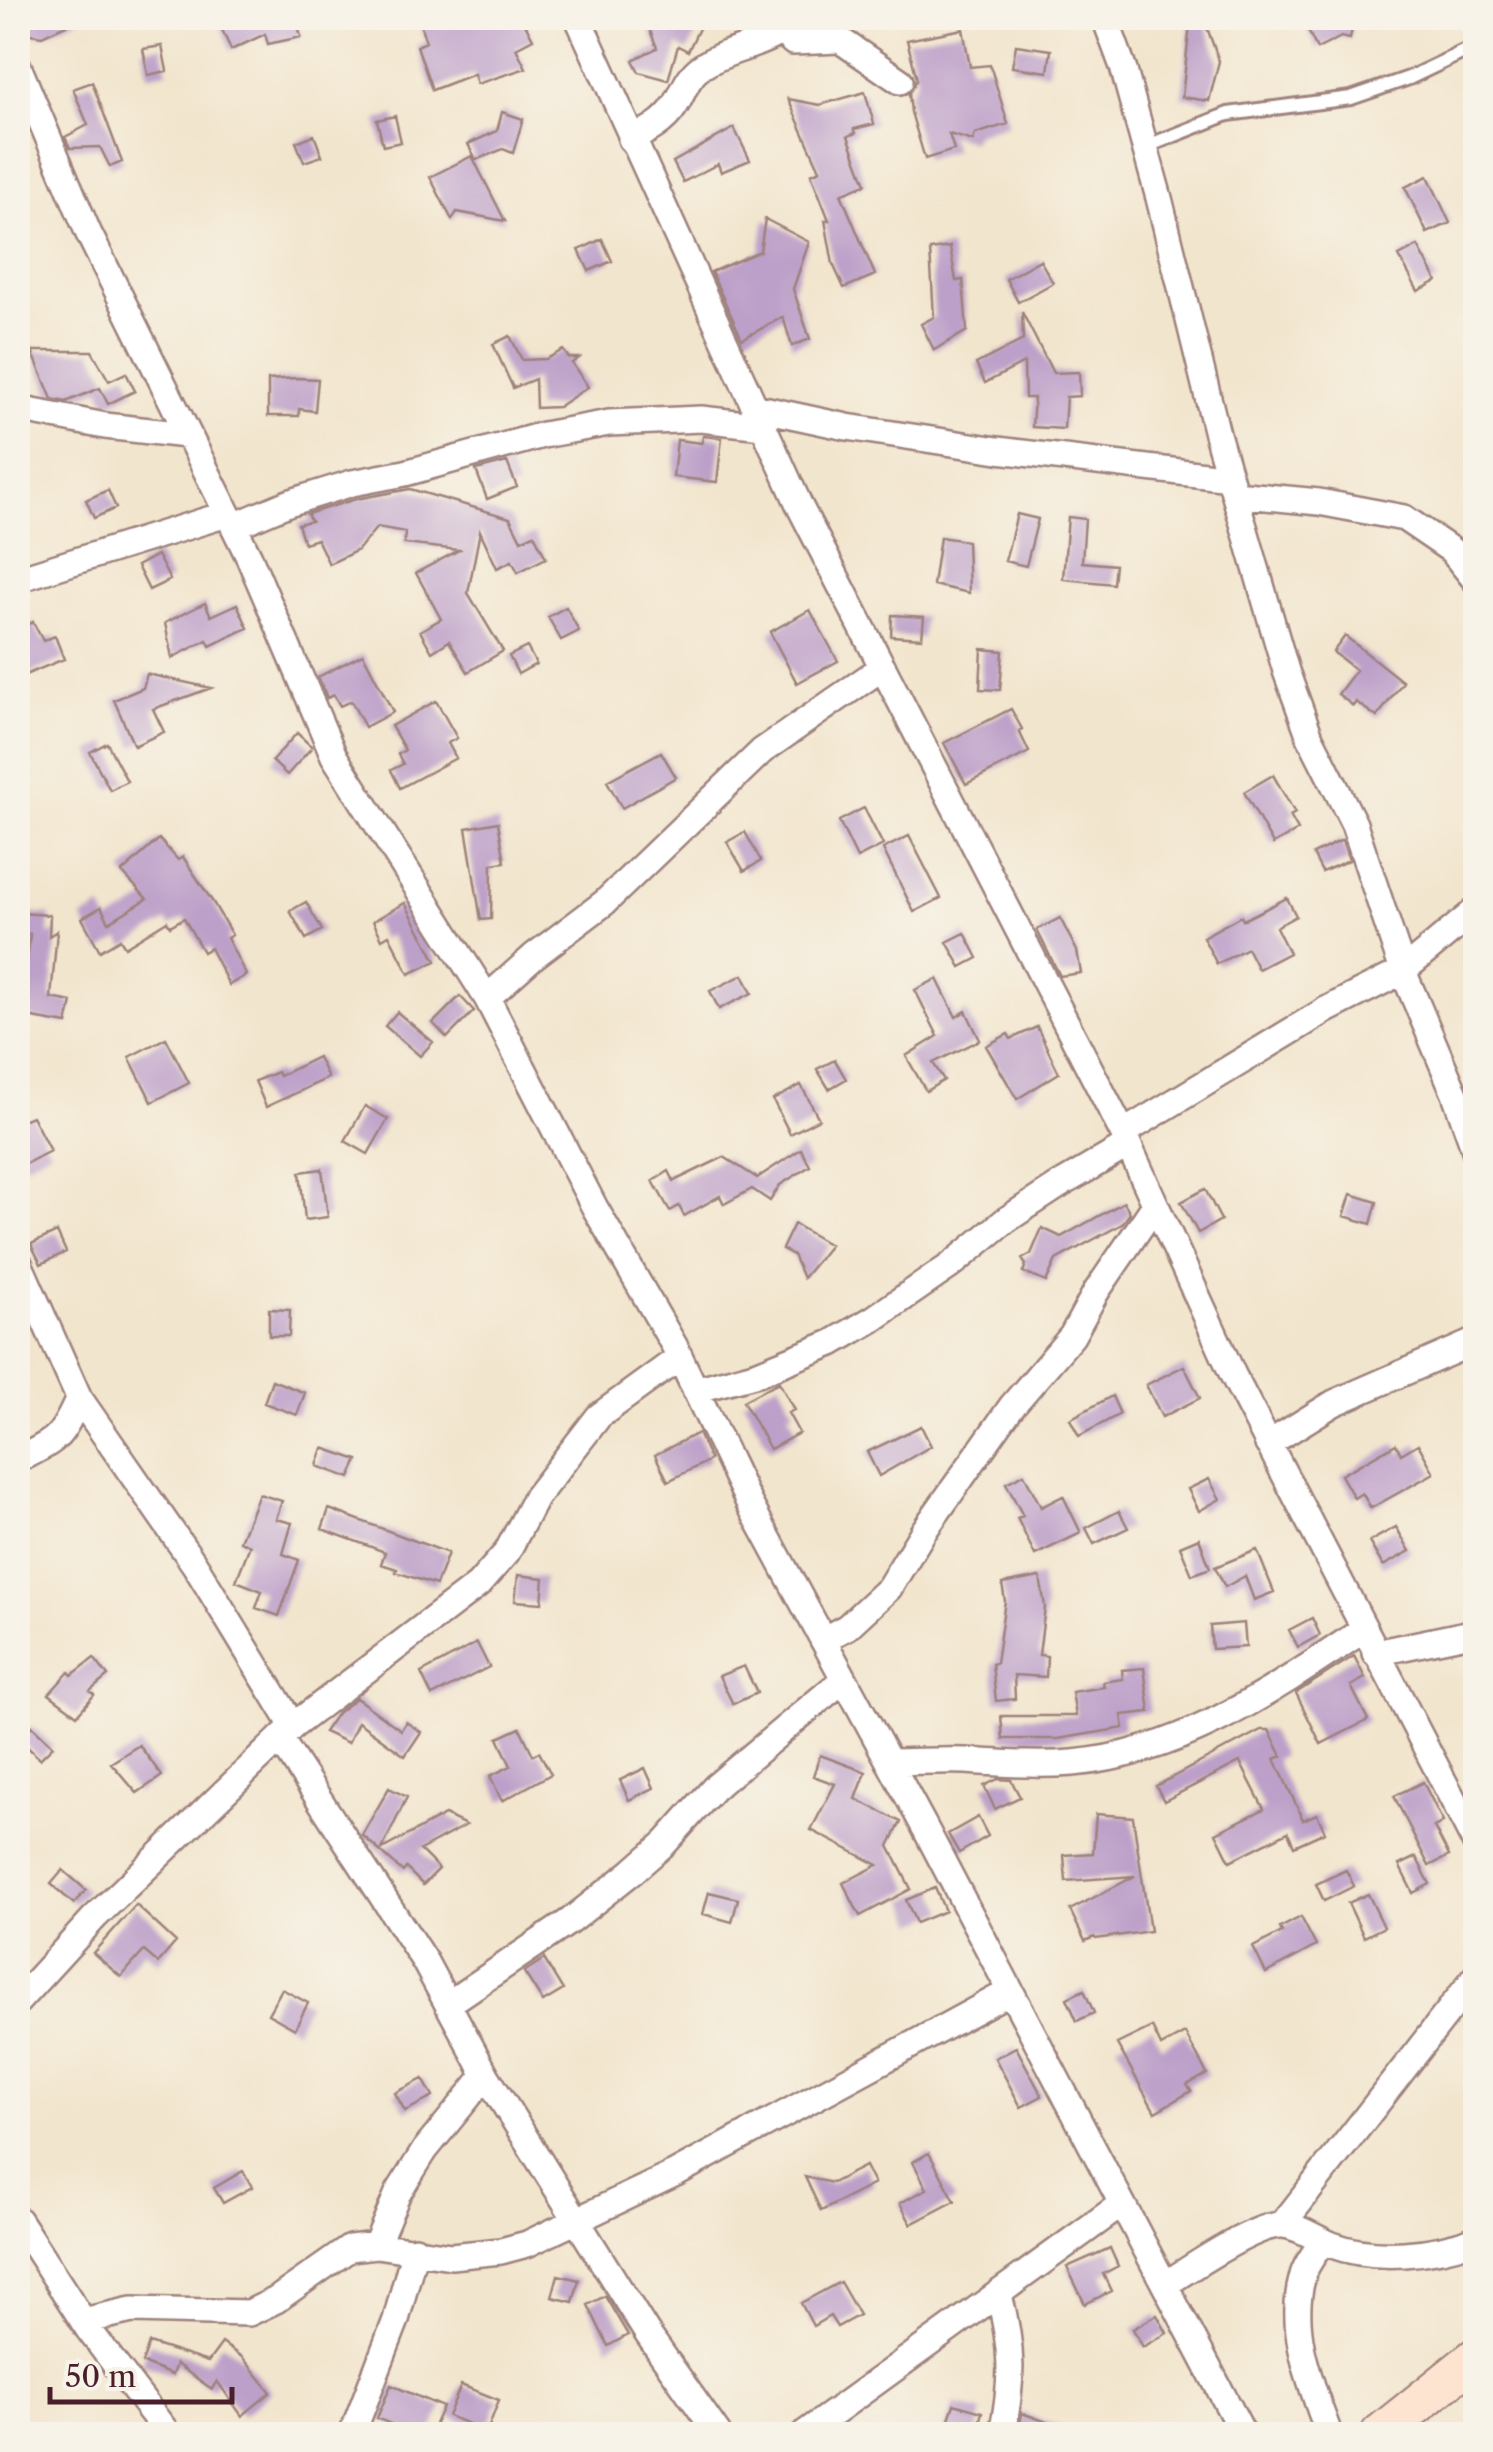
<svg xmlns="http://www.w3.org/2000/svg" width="1493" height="2452" font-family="'Libre Caslon Text',serif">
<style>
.building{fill:#bda0c9}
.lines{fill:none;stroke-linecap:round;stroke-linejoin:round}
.lane-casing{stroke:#9e827c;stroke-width:18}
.street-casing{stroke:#9e827c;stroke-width:30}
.secondary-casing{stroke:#9e827c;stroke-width:42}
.lane{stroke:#fff;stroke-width:12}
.street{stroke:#fff;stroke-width:25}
.secondary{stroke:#fde4d1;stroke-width:38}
</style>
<rect width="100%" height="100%" fill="#f7f3e8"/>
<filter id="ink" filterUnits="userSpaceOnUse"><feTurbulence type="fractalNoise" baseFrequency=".01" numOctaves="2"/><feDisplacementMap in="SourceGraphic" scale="20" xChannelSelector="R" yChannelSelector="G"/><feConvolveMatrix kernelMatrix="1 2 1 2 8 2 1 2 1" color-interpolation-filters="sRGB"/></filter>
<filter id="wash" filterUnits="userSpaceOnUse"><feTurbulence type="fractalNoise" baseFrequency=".0048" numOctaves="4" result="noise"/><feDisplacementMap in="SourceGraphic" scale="40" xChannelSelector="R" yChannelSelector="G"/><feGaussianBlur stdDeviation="2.25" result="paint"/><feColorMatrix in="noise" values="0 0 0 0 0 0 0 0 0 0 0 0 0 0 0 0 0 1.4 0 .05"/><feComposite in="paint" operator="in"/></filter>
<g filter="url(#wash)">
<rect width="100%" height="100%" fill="#f2e5cd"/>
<g id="blocks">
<path class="building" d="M18 18H81L42 36 18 32Z
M217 18H296L301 37 268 44 265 34 231 50Z
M431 18H522L533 39 516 48 526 68 477 84 474 74 432 90 417 46 426 42 419 21Z
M645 18H704L688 51 678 46 668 80 639 72 633 60 657 48Z
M1302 18H1354L1350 39 1341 37 1317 49Z
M1205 22 1219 61 1209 101 1182 97 1190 24Z
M963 29 970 67 990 65 1008 124 975 134 973 141 949 134 954 150 925 159 911 112 909 94 917 79 907 40Z
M1016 45 1051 50 1048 72 1012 67Z
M162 46 167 71 148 75 143 49Z
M92 82 122 162 110 167 100 147 70 148 65 137 88 125 73 89Z
M865 92 874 124 854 129 856 133 848 136 866 184 841 194 875 275 844 288 833 264 825 220H829L811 174 820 170 788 99 820 105Z
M502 112 523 119 513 153 503 149 476 160 468 144 497 131Z
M395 116 401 142 383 146 377 120Z
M734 128 750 160 721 172 718 164 683 182 673 162Z
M314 135 322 156 304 162 296 142Z
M472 156 505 221 457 212 452 220 430 177Z
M1428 176 1450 223 1427 233 1405 187Z
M765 219 809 242 793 289 810 339 792 346 783 317 742 339 711 272 760 251Z
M602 239 612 261 589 271 579 250Z
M1418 246 1437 281 1418 291 1399 256Z
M950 247 956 281 963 280 967 331 934 350 921 324 934 317 930 250Z
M1040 260 1053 283 1018 302 1006 279Z
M1022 312 1053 373 1079 372 1080 396 1066 397 1064 429 1032 427 1034 398H1025L1024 363 985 383 976 364 1023 340Z
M510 336 522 360 546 359 563 350 569 358H579L572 363 588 387 558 407 536 408 535 379 513 388 493 344Z
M32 351H92L109 381 126 373 135 391 108 404 100 388 66 402 52 399Z
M297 378 318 379 315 411 299 409V416H268V380Z
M703 436 722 438 717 482 673 477 677 440 702 443Z
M507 462 517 487 487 499 476 470Z
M410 489 510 518 521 540 534 534 546 558 518 572 512 561 497 568 480 531 468 593 503 651 468 672 449 641 432 652 420 631 441 619 416 573 459 550 404 544 405 532 377 527 358 550 329 564 317 539 304 543 298 524 311 521 307 514 356 499Z
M108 490 116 508 94 518 86 500Z
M1017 514 1038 519 1026 566 1005 561Z
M1068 517 1085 519 1082 562 1115 565 1113 584 1063 579Z
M940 537 967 541 969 593 933 585Z
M157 555 170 580 149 590 137 566Z
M205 603 211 616 237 604 248 628 210 646 207 640 172 658 165 623Z
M566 607 579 631 561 640 548 617Z
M810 610 838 661 797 683 770 632Z
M892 615 924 617 922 638 891 636Z
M33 622 43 641 55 636 64 659 18 678V630Z
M1345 636 1403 682 1377 717 1356 702 1353 706 1338 694 1356 670 1333 652Z
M527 647 536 664 518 674 509 656Z
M982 649 1003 651 1000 690 980 689Z
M363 654 393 712 365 727 351 701 340 706 334 695 327 698 318 677Z
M147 674 211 688 153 709 164 732 134 746 114 700 143 688Z
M436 701 457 738 448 743 456 758 400 788 391 770 403 764 398 754 405 750 391 726Z
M1011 709 1022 729 1019 731 1029 752 966 784 944 743Z
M297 733 312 747 287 775 272 761Z
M107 743 127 781 110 790 90 752Z
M661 752 676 777 622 808 607 781Z
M1273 775 1295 813 1290 816 1298 830 1273 844 1244 792Z
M864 808 883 845 857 858 839 821Z
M498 822 505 862 492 864 491 919 481 920 466 828Z
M745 832 761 861 744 871 727 842Z
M909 836 941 898 914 912 883 849Z
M159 839 178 860 183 857 214 904 232 935 227 938 246 975 229 985 210 948 203 952 184 918 170 926 167 921 125 947 120 939 100 951 82 918 101 907 109 922 147 899 122 872Z
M1342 840 1349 860 1322 872 1313 854Z
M1287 898 1296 916 1276 927 1289 953 1258 969 1247 948 1217 964 1203 937 1241 916 1243 920Z
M306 902 322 930 306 939 290 911Z
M405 903 436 961 409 974 389 935 382 939 373 921Z
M18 913 50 915 49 936 57 931 51 998 72 1002 67 1024 27 1017 30 1003 18 1002V972L26 973 30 934 18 933Z
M1060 918 1077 951 1081 973 1060 976 1037 930Z
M965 933 978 958 961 967 947 942Z
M743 975 752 993 719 1009 710 991Z
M937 979 956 1017 966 1011 980 1040 933 1063 944 1080 926 1091 906 1056 938 1036 915 990Z
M460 996 474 1011 447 1038 433 1023Z
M397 1012 433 1042 420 1056 385 1026Z
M1037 1027 1059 1073 1017 1099 986 1046 1008 1034 1011 1039Z
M166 1038 189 1083 152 1102 129 1057Z
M318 1057 328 1078 266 1107 255 1081 277 1072 279 1076Z
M835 1060 846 1079 829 1089 817 1069Z
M801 1085 819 1119 790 1134 773 1100Z
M365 1106 388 1119 368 1154 345 1141Z
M32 1116 50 1151 25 1164 18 1150V1122Z
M801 1149 810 1166 780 1185 770 1201 752 1189 724 1204 720 1196 684 1216 679 1206 670 1211 653 1181 669 1171 674 1181 724 1157 757 1178Z
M322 1169 328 1217 305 1220 300 1172Z
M1205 1189 1221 1220 1198 1233 1181 1202Z
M1351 1194 1377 1202 1371 1224 1344 1216Z
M1124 1202 1130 1213 1122 1224 1056 1260 1046 1282 1023 1272 1026 1265 1022 1259 1031 1254 1042 1228 1061 1237Z
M794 1224 830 1245 803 1278 793 1255 782 1249Z
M57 1232 66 1252 41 1264 31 1244Z
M269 1309 290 1310 289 1336H269Z
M1184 1366 1200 1398 1162 1417 1146 1385Z
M272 1380 305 1393 297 1415 264 1403Z
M779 1382 794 1410 788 1413 799 1433 770 1449 743 1401Z
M1112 1396 1120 1414 1079 1436 1070 1419Z
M921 1426 931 1446 879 1476 867 1452Z
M698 1433 710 1460 668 1481 655 1455Z
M1396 1444 1401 1454 1418 1444 1434 1473 1371 1508 1362 1493 1354 1498 1341 1475Z
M323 1448 358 1460 350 1478 317 1466Z
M1024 1474 1041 1507 1063 1496 1081 1533 1035 1555 1017 1518 1023 1516 1006 1483Z
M1209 1479 1220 1499 1199 1511 1188 1489Z
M259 1494 282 1501 276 1519 292 1523 283 1554 299 1560 279 1616 256 1608 262 1591 236 1581 250 1545 240 1541Z
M329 1509 448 1553 436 1585 396 1572 397 1569 381 1564 385 1552 322 1529Z
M1119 1511 1128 1528 1094 1544 1086 1528Z
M1396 1527 1410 1551 1383 1566 1369 1542Z
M1199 1538 1210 1568 1192 1575 1180 1546Z
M1257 1550 1274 1592 1254 1600 1245 1576 1225 1587 1215 1567Z
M518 1575 544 1578 542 1603 515 1601Z
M1040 1577 1045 1607 1039 1655 1047 1656 1046 1677 1014 1675 1015 1699 996 1701 992 1664 996 1663 1005 1601 1002 1584Z
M1312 1618 1320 1635 1298 1647 1289 1630Z
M1244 1623 1246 1647 1212 1649 1210 1626Z
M477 1643 489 1667 432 1696 421 1673Z
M1354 1656 1365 1678 1351 1686 1368 1720 1321 1744 1296 1693Z
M94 1658 108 1676 90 1691 94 1695 77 1715 49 1694 69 1672 72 1675Z
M744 1666 757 1693 733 1704 719 1676Z
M1144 1668 1150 1712 1122 1715 1124 1728 1058 1739H1003L1001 1716H1076L1072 1692 1104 1687 1103 1682 1123 1679 1122 1670Z
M356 1698 401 1730 406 1722 421 1732 405 1756 358 1722 348 1743 324 1732 337 1713Z
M32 1726 53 1746 40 1759 19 1739Z
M520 1728 533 1755 539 1752 551 1774 502 1801 490 1776 511 1766 498 1738Z
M1261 1730H1269L1282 1756 1275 1759 1303 1820 1317 1814 1325 1832 1294 1846 1288 1832 1230 1861 1216 1833 1264 1809 1240 1762 1164 1801 1156 1786Z
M139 1745 162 1776 137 1793 111 1763Z
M820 1755 866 1772 856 1799 901 1822 889 1846 911 1889 860 1916 843 1883 878 1865 811 1830 835 1784 813 1776Z
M645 1768 654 1788 629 1800 620 1780Z
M998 1779 1011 1780 1020 1797 995 1809 984 1786Z
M1423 1782 1443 1822 1434 1827 1449 1856 1429 1866 1394 1796Z
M389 1788 407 1797 382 1849 445 1815 466 1825 420 1850 439 1869 423 1885 406 1868 403 1872 362 1835Z
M1096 1814 1133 1817 1150 1931 1096 1939 1094 1937 1085 1941 1070 1910 1135 1876 1066 1881 1064 1855 1093 1853Z
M978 1817 988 1836 959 1853 948 1834Z
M1416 1857 1430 1884 1413 1893 1399 1865Z
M63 1870 86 1890 74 1904 51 1884Z
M1346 1870 1354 1886 1324 1901 1316 1884Z
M935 1888 945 1911 916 1923 906 1900Z
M709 1892 738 1899 732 1922 703 1914Z
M1368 1894 1384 1927 1364 1937 1348 1903Z
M136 1905 176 1942 158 1963 144 1951 121 1977 93 1953Z
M1301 1917 1316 1946 1266 1973 1253 1947 1282 1932 1280 1928Z
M544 1959 563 1990 543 2002 524 1972Z
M282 1989 308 2003 295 2029 268 2014Z
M1084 1990 1094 2013 1077 2021 1067 1998Z
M1152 2027 1161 2046 1185 2033 1207 2074 1187 2085 1191 2091 1155 2112 1117 2044Z
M1016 2047 1042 2096 1021 2107 995 2058Z
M423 2079 433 2097 405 2111 395 2093Z
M929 2153 955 2201 911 2224 900 2203 927 2189 913 2162Z
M865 2166 874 2184 821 2211 805 2177 832 2183Z
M243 2171 252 2187 223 2203 214 2188Z
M1110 2248 1118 2266 1103 2274 1111 2291 1085 2304 1067 2267Z
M558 2275 579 2280 573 2302 552 2297Z
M840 2282 859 2315 837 2327 830 2316 813 2326 801 2303Z
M605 2296 628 2335 608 2346 588 2305Z
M1157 2315 1167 2333 1143 2347 1133 2329Z
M149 2343 208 2362 222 2343 243 2358 271 2392 242 2416 217 2381 212 2389 176 2364 172 2375 142 2363Z
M391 2385 443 2407 430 2434H413L377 2418Z
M461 2385 499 2400 487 2431 448 2416Z
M954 2404 982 2412 976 2434H944Z
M1022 2413 1075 2432 1074 2434 1019 2433Z"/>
</g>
</g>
<g filter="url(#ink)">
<use href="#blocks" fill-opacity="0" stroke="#9e827c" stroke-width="2.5"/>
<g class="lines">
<g class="lane-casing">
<path id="lane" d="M1145 147 1228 114 1351 98 1409 78 1476 46"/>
</g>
<g class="street-casing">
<path id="street" d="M578 18 801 509 1123 1133 1233 1375 1476 1844
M768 18 793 42 840 40 900 81
M1105 18 1123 67 1159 198 1217 434 1286 671 1310 737 1354 824 1403 971 1455 1094 1476 1153
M18 66 88 232 249 557 334 756 487 998 595 1208 675 1347 749 1503 925 1828 1243 2434
M631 139C648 131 664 123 675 106 684 92 686 78 701 67 725 50 755 48 780 32
M754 407 847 427 998 450 1230 478
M18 409 105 426 186 435
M1235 494 1319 502 1404 518 1451 550 1476 581
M234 526 288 503 352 483 405 473 543 435 609 423 701 419 763 426
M18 579 227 514
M487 998 534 956 604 903 762 751 883 667
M1123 1133 1326 1010 1403 971 1476 910
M18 1261 79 1398C60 1441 57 1439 18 1460
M695 1390 758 1373 832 1343 873 1319 950 1266 1006 1220 1058 1186 1128 1145
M79 1398 195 1565 293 1726
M1268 1444 1334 1403 1476 1341
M823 1640 847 1627 889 1588 923 1532 1012 1406 1072 1336 1096 1292 1155 1205
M1375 1653 1476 1632
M280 1739 425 1962 486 2075 647 2333 718 2434
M889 1762C915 1762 941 1760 966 1761 1002 1763 1037 1766 1073 1763 1184 1753 1273 1690 1363 1630
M18 2001 94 1918 293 1726 478 1585 507 1552 536 1497 599 1416 680 1357
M448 2004 570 1921 632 1872 665 1843 715 1787 844 1679
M18 2220 89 2330 168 2434
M1282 2225 1476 1976
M1323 2241C1316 2252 1306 2263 1303 2275 1287 2329 1311 2384 1329 2434
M376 2245 398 2193 425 2150 486 2075
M1166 2284C1189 2269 1255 2224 1282 2225 1299 2226 1316 2239 1332 2245 1375 2261 1433 2255 1476 2239
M999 2295C1013 2348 1013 2381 1002 2434
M83 2321 132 2310 249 2313 276 2300 350 2248 376 2245 451 2256 501 2251 527 2244 676 2173 1009 1992
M352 2434 396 2320 415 2249
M804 2434 1122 2204"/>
</g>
<g class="secondary-casing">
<path id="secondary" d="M1380 2434 1476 2357"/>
</g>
<use href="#lane" class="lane"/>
<use href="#street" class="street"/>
<use href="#secondary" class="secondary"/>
</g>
</g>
<rect width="1493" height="2452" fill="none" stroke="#f7f3e8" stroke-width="60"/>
<path d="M50 2387v15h182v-15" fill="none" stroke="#4a1f2b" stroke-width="5"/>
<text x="65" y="2387" font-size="30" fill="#4a1f2b" stroke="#f7f3e8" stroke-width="8" paint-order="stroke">50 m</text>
</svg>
